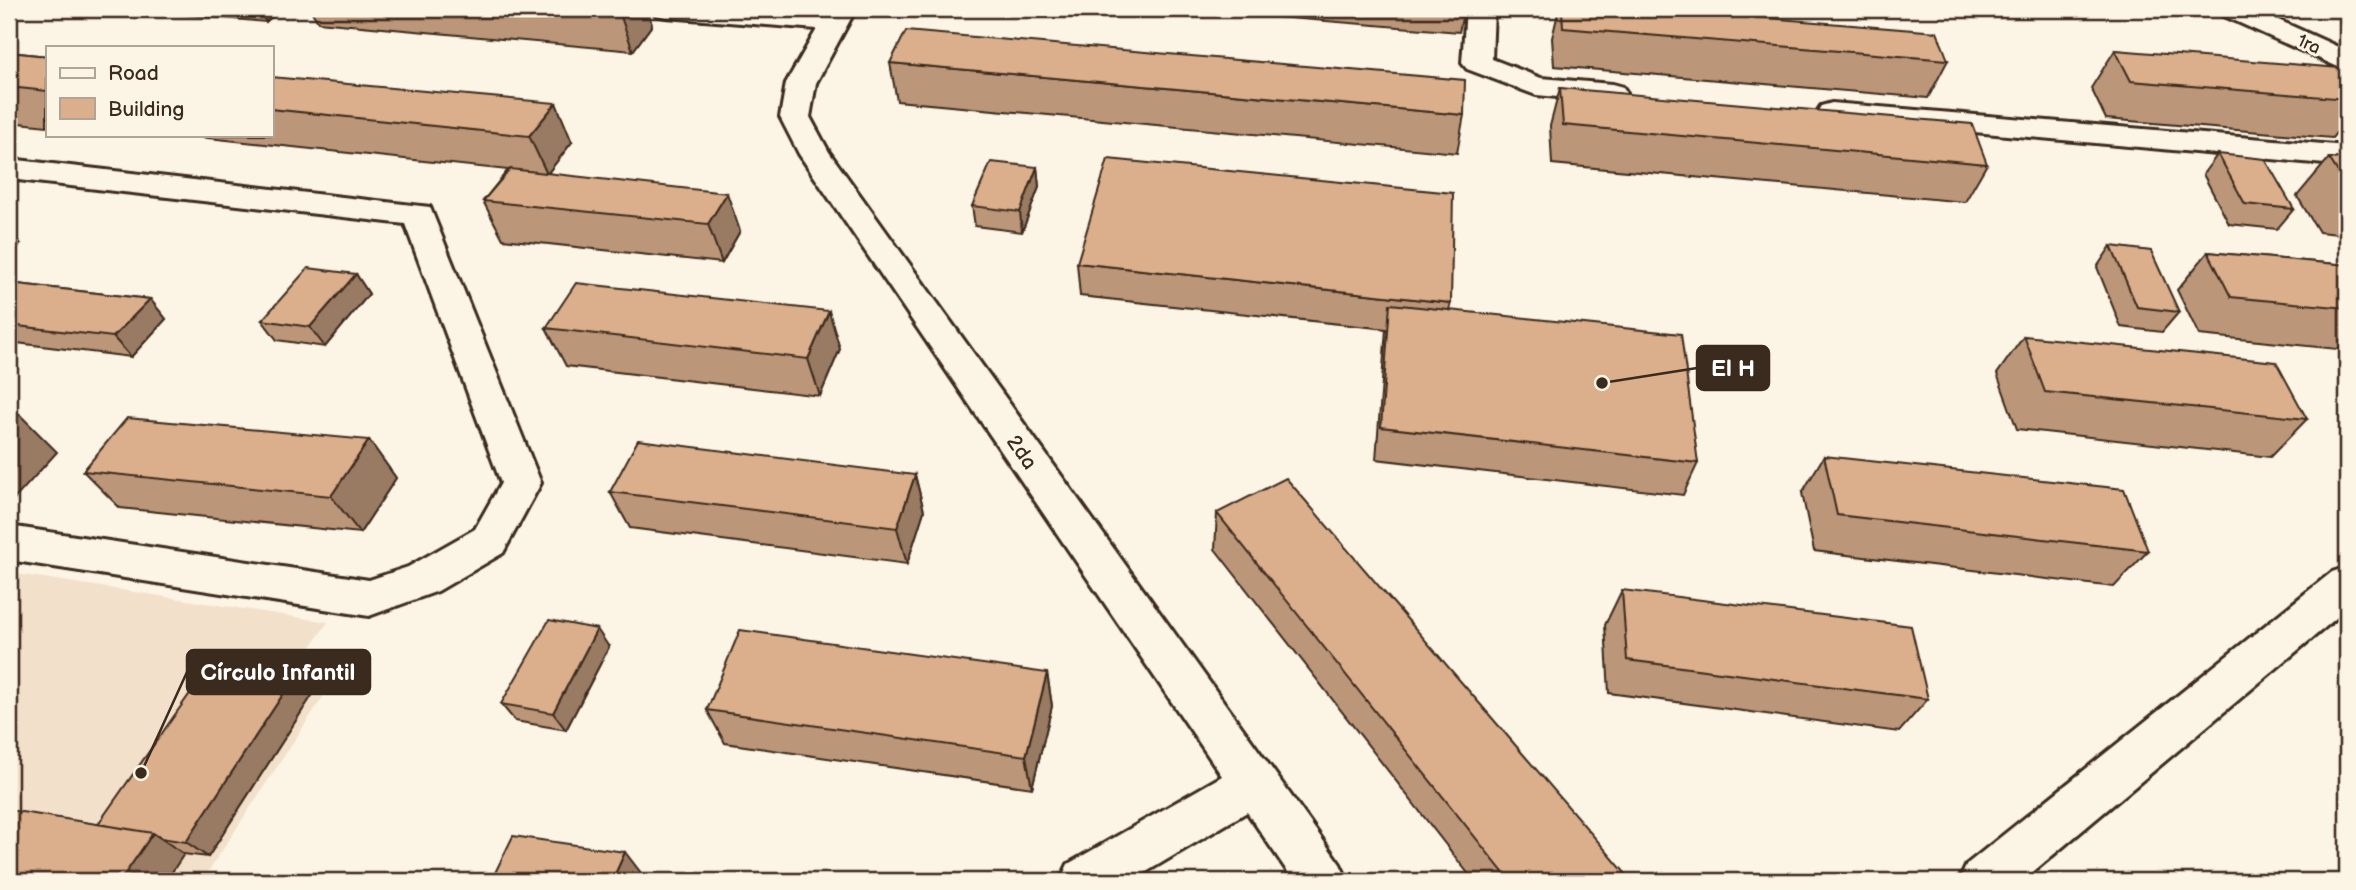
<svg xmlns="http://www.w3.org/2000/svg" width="2356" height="890" font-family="'Balsamiq Sans',sans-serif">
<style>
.built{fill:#f2e0ca}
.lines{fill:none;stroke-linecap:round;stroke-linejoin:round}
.minor-casing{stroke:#3b2a1e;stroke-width:6}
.secondary-casing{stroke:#3b2a1e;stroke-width:6}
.minor{fill:#fcf5e5;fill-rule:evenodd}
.secondary{fill:#fcf5e5;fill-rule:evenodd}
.wall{fill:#bc9678;stroke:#3b2a1e;stroke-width:2}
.shaded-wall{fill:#997a62;stroke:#3b2a1e;stroke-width:2}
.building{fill:#dbaf8c;stroke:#3b2a1e;stroke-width:2}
.labels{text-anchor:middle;stroke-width:6;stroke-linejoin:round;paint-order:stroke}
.far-street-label{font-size:18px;fill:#3b2a1e;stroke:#fcf5e5}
.street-label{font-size:21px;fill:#3b2a1e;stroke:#fcf5e5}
.leader{fill:none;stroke:#3b2a1e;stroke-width:2.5}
.callout-dot{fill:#3b2a1e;stroke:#fcf5e5;stroke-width:2.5}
.callout{fill:#3b2a1e;stroke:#3b2a1e;stroke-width:2.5}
.callout-label{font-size:23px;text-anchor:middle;font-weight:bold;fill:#fff}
</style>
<rect width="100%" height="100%" fill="#fcf5e5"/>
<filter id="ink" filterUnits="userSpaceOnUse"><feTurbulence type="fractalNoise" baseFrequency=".0143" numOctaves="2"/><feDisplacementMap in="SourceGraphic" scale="14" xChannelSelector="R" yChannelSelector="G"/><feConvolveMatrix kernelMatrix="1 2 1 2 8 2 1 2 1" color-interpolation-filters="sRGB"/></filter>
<g filter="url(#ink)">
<path class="built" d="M11 573 328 622 297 667 338 674 208 872 239 878 237 881H9V576Z"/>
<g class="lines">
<g class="minor-casing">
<path id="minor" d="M652 9H772L826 13 828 9H856L816 83 810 117 829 152 1340 864 1348 881H1294L1247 812 1131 881H1060L1068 864 1222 776 799 154 780 117 786 83 817 29 666 17 656 15Z
M1466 9H1494L1492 59 1541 78 1612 84 1623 87 1627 93 1623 99 1612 102 1536 95 1467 69 1462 63Z
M2218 9H2254L2347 51V71L2222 15Z
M1832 103 2347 146V166L1821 118 1817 112 1821 106Z
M9 159 430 207 541 483 503 553 438 591 369 616 9 560V526L369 580 408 567 475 529 501 483 405 224 9 179Z"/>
</g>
<g class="secondary-casing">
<path id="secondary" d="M2347 567V609L2022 881H1959L1967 864 2332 572Z"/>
</g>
<use href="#minor" class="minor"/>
<use href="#secondary" class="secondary"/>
</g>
<path class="wall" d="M119 9H280L266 22Z
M310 9H647L652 25 633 51 318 22Z
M1181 9H1464L1459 32Z
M1559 9H1657L1948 60 1928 98 1554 66 1552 38Z
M2115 50 2347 78V120L2332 138 2106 119 2091 88Z
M9 52 47 56V126L9 122Z
M890 63 1464 115 1457 153 897 101Z
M271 77 572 142 548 173 740 231 722 263 503 239 483 201 508 170 199 137 197 135H271Z
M1560 88 1987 164 1965 202 1552 164 1550 126Z
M2218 154 2294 209 2277 229 2229 224 2203 174Z
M2329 158 2347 159V235L2319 232 2297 196Z
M1037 167 1039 187 1022 232 975 226 972 206Z
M2111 246 2179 312 2162 332 2121 327 2097 267Z
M2208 252 2347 265V350L2199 335 2177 290Z
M1077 263 1451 303 1449 310 1698 463 1683 495 1376 459 1386 329 1080 296Z
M356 274 369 294 325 347 277 340 262 320Z
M9 283 150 299 166 319 131 357 9 342Z
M546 328 840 349 820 396 566 366Z
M2024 336 2307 419 2270 457 2017 429 1997 374Z
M369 440 396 478 360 533 120 508 83 471Z
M1824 456 2148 551 2114 587 1814 551 1802 493Z
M915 475 924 511 907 564 630 528 610 492Z
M1217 513 1632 881H1474L1215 549Z
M1622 590 1928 699 1899 732 1609 693 1605 625Z
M609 647 566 730 515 721 501 704Z
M1047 673 1052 706 1032 788 725 743 707 710Z
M295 676 313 694 208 857 183 854H184L98 824Z"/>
<path class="shaded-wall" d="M258 9H280L266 22Z
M623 9H647L652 25 633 51 620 14Z
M556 103 572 142 547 174 529 136Z
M1037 167 1039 187 1022 232 1020 212Z
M727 193 740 231 722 263 708 224Z
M9 230 21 244 9 255Z
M356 274 369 294 325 347 310 327Z
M150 299 166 319 131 357 113 337Z
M829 311 840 349 820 396 808 359Z
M19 414 57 452 9 505V425Z
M369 440 396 478 360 533 331 496Z
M915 475 924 511 907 564 897 528Z
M597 629 609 647 566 730 553 713Z
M1047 673 1052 706 1032 788 1026 756Z
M295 676 313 694 208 857 186 842Z
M153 833 184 854 166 881H120Z
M625 852 641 873 638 881H612Z"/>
<path class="building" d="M564 9H623L620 14Z
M1562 9H1657L1937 32 1948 60 1563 28Z
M906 31 1465 80 1464 115 890 63Z
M2115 50 2340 68 2347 78V99L2131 81Z
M9 52 47 56V91L9 87Z
M271 77 556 103 529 136 271 109Z
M1560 88 1972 124 1987 164 1563 125Z
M2218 154 2265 159 2294 209 2245 204Z
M2329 158 2347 159V186Z
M1108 159 1453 193 1451 303 1077 263Z
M991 162 1037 167 1020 212 972 206Z
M510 169 727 193 708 224 483 201Z
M2111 246 2151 251 2179 312 2137 307Z
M2208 252 2347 265V308L2231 297Z
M308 268 356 274 310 327 262 320Z
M9 283 150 299 113 337 9 325Z
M576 283 829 311 808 359 546 328Z
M1390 304 1681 334 1698 463 1381 427Z
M2024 336 2276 362 2307 419 2045 392Z
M9 413 19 414 9 425Z
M127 418 369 440 331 496 83 471Z
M638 440 915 475 897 528 610 492Z
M1824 456 2124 489 2148 551 1837 515Z
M1286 478 1632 881H1510L1217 513Z
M1622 590 1911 626 1928 699 1627 660Z
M549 620 597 629 553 713 501 704Z
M740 630 1047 673 1026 756 707 710Z
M210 665 295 676 186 842 161 838 153 833 98 824Z
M9 810 153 833 120 881H9Z
M513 836 625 852 612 881H491Z
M278 878 296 881H276Z"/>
</g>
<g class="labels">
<g class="far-street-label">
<text transform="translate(2309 44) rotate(25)" y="6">1ra</text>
</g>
<g class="street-label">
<text transform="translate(1022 452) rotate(55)" y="7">2da</text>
</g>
</g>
<path class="leader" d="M1602 383L1697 368M141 773L187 672"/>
<g class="callout-dot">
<circle cx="1602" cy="383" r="7"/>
<circle cx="141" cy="773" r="7"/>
</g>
<g class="callout">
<rect x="1697" y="346" width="72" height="44" rx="7"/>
<rect x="187" y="650" width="183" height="44" rx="7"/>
</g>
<g class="callout-label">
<text x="1733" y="376">El H</text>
<text x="278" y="680">Círculo Infantil</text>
</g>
<rect width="2356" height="890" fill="none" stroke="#fcf5e5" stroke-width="35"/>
<rect x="18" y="18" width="2321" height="855" fill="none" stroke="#3b2a1e" stroke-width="2.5" filter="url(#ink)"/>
<rect x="46" y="46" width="228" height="91" fill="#fcf5e5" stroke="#afa495" stroke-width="2"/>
<rect x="60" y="68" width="35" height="10" fill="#fcf5e5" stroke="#afa495" stroke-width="2"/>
<text x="108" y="80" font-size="21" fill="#3b2a1e">Road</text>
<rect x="60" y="98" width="35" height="21" fill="#dbaf8c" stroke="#afa495" stroke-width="2"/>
<text x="108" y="116" font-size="21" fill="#3b2a1e">Building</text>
</svg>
